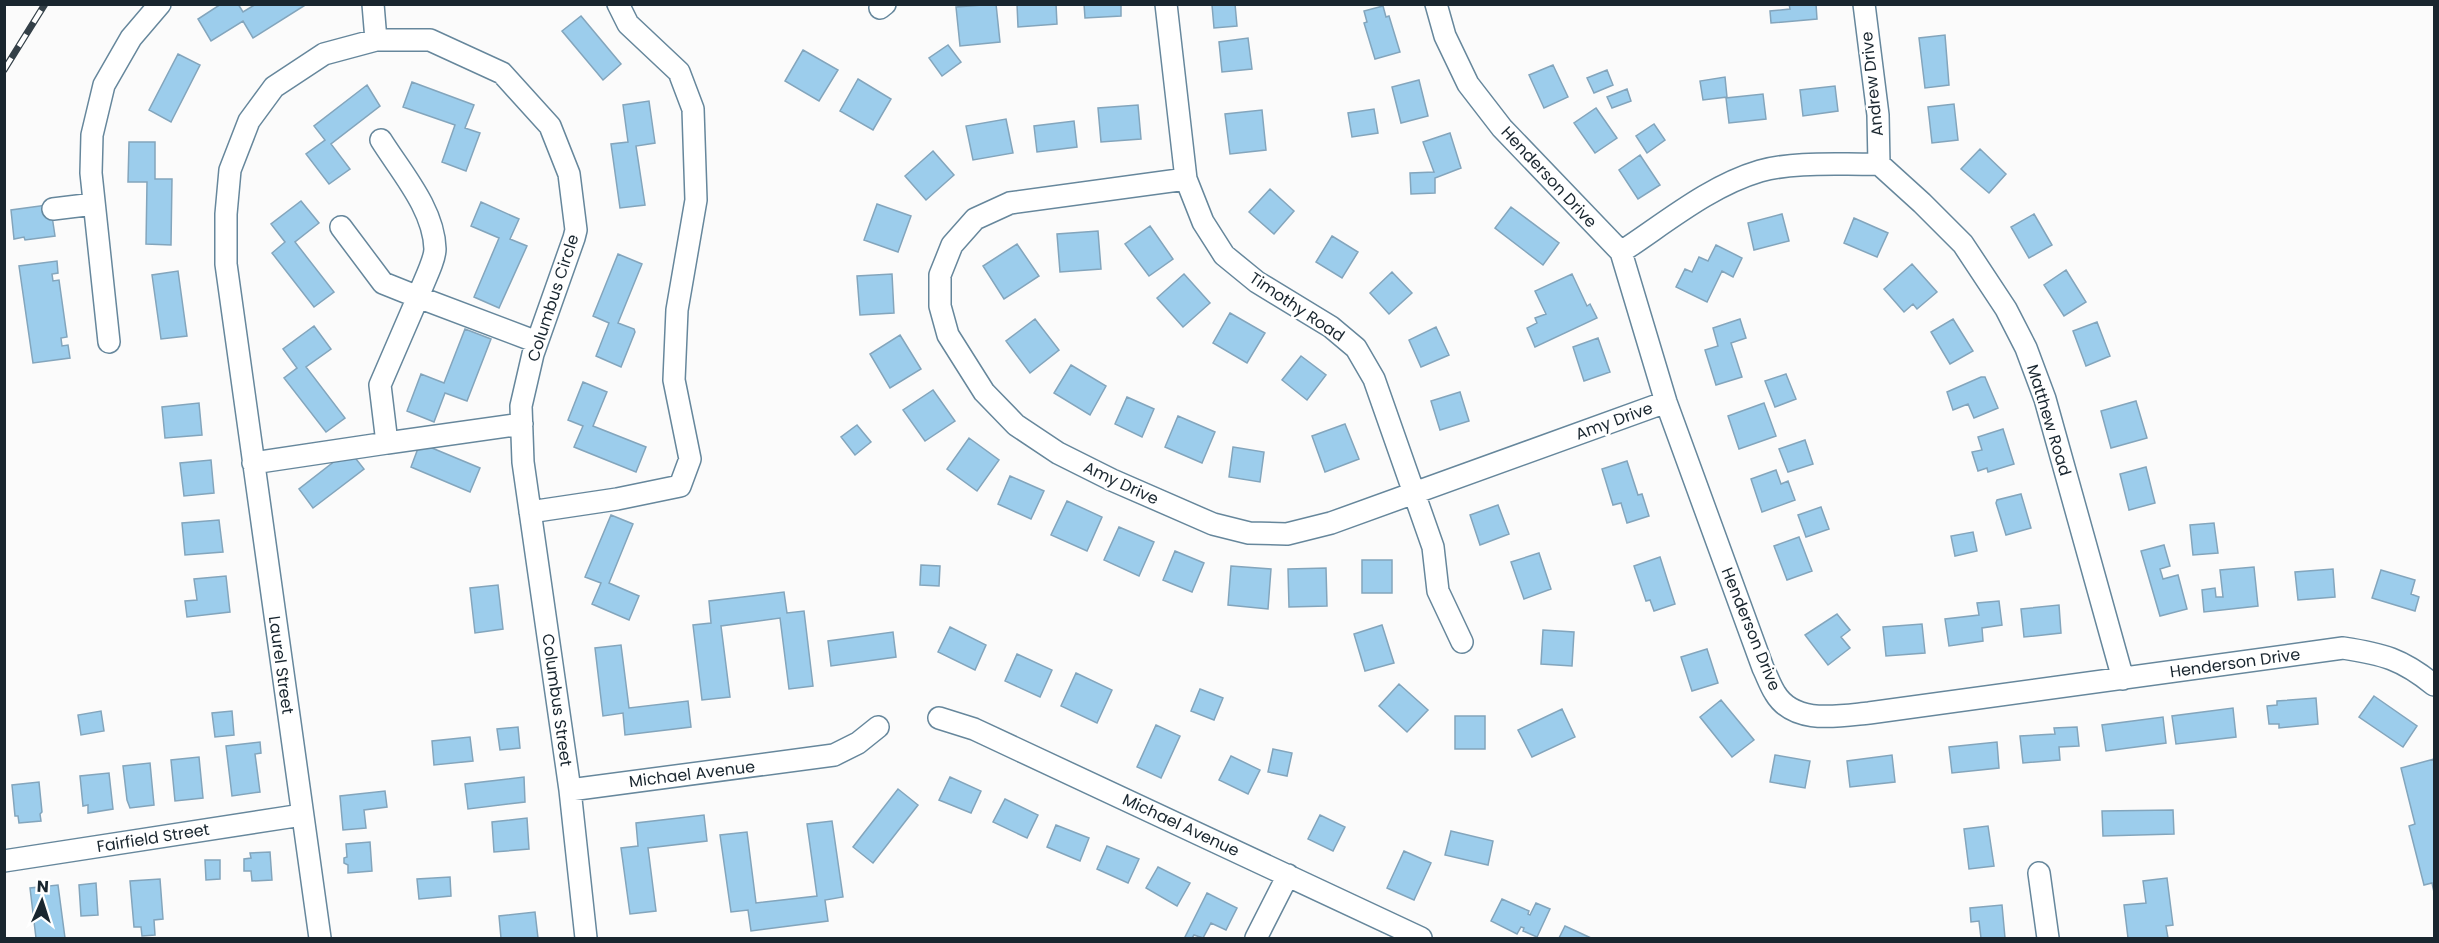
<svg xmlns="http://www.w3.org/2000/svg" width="2439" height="943" font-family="Poppins,sans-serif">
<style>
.building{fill:#9ccdec;stroke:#83a5bc;stroke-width:1.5}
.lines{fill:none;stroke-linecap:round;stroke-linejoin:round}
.minor-casing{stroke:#66879c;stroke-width:24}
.minor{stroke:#fff;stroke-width:21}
.rail-casing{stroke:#344048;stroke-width:7}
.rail{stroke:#fff;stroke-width:4.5;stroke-dasharray:14;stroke-linecap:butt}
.labels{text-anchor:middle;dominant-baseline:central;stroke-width:5;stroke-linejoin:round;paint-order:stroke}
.street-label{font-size:16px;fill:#19262f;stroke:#fff}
</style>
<rect width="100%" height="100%" fill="#fbfbfb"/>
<path class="building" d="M221 4H238L243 12 256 4H307L253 38 243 21 211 41 198 19Z
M996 4 1000 42 960 46 956 7Z
M1017 4H1056L1057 24 1018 27Z
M1084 4H1121V16L1085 18Z
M1235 4 1237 26 1214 28 1212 5Z
M1789 4H1816L1817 19 1771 23 1770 11 1790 9Z
M1383 6 1386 17 1389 16 1400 52 1375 59 1364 23 1367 22 1364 11Z
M581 16 621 64 603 80 562 31Z
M1945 35 1949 85 1925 88 1919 38Z
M1248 38 1252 69 1222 72 1219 42Z
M948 45 961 62 942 76 929 58Z
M803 50 838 70 819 101 785 81Z
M178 54 200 65 171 122 149 110Z
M1553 65 1568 97 1544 108 1529 75Z
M1607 70 1613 85 1594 93 1587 78Z
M1725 77 1727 97 1703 100 1700 81Z
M858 79 891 99 873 130 840 111Z
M1419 80 1428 116 1401 123 1392 87Z
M412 82 474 105 465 128 480 133 466 171 442 162 455 125 403 107Z
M367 85 380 106 331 144 350 169 329 184 306 154 325 140 314 126Z
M1835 86 1838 111 1803 116 1800 90Z
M1627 89 1631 101 1612 108 1607 97Z
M1763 94 1766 119 1729 123 1726 98Z
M649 101 655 143 636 146 645 205 620 208 611 144 628 142 623 105Z
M1954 104 1958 140 1932 143 1928 107Z
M1138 105 1141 139 1101 142 1098 108Z
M1596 108 1617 138 1595 153 1574 123Z
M1374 109 1378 133 1352 137 1348 113Z
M1262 110 1266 150 1230 154 1225 114Z
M1006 119 1013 153 973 160 966 126Z
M1074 121 1077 147 1037 152 1034 126Z
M1654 124 1665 140 1647 153 1636 136Z
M1450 133 1461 168 1435 178V193L1411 194 1410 173 1434 172 1423 142Z
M129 142H155V179H172L171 245 146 244 147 182H128Z
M1980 149 2006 174 1989 193 1961 169Z
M933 151 954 175 926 200 905 176Z
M1640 155 1660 185 1638 199 1619 170Z
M1270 189 1294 211 1274 234 1249 212Z
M301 201 319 223 295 242 334 292 314 307 272 253 285 242 271 224Z
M481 202 519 219 510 239 527 246 499 308 474 297 499 238 471 226Z
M877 204 911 216 898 252 864 240Z
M47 205 52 216 55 236 25 240 24 237 14 239 11 210Z
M1511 207 1559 243 1543 265 1495 228Z
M1782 214 1789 241 1754 250 1748 223Z
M2034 214 2052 245 2029 258 2011 227Z
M1854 218 1888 233 1877 257 1844 243Z
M1150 226 1173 259 1149 276 1125 244Z
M1098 231 1101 269 1060 272 1057 234Z
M1332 236 1358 252 1342 278 1316 262Z
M1017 244 1039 276 1004 299 983 266Z
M1716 245 1742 258 1733 277 1722 271 1707 302 1676 287 1685 269 1692 272 1699 257 1708 261Z
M618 254 642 264 618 323 634 329 635 332 621 367 596 356 609 323 593 316Z
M57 261 58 273 52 274 53 281 59 280 67 337 61 338 62 346 68 345 70 358 33 363 19 266Z
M1912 264 1937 292 1917 309 1913 304 1904 312 1884 289Z
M2066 270 2086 302 2064 316 2044 285Z
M178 271 187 336 161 339 152 275Z
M1392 272 1412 293 1389 314 1370 293Z
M892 274 894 313 860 315 857 276Z
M1184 274 1210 303 1183 327 1157 298Z
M1572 274 1587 306 1590 304 1597 318 1535 347 1527 328 1537 323 1535 318 1546 314 1535 291Z
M1230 313 1265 333 1247 363 1213 343Z
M1035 319 1059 350 1030 373 1006 341Z
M1740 319 1746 338 1731 343 1742 377 1716 385 1705 350 1718 346 1713 328Z
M1953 319 1973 351 1950 364 1931 332Z
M2097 322 2110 356 2086 366 2073 331Z
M314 326 331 349 306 367 345 418 326 432 284 378 297 368 283 349Z
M1436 327 1449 355 1421 367 1409 340Z
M465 329 491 339 467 401 445 393 434 422 407 411 421 374 444 383Z
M900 335 921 369 890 388 870 354Z
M1598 338 1610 372 1584 381 1573 347Z
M1301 356 1326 375 1307 400 1282 380Z
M1071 365 1106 386 1090 415 1054 393Z
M1786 374 1796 399 1775 407 1765 381Z
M1981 377H1985L1998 408 1974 418 1968 404 1953 410 1947 392Z
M583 382 607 392 593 426 646 447 636 472 574 447 583 426 568 420Z
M933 390 955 421 925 441 903 410Z
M1460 392 1469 421 1440 430 1431 401Z
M1127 397 1154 409 1142 437 1115 424Z
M2136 401 2147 438 2111 448 2101 411Z
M199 403 202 435 165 438 162 407Z
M1764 403 1776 436 1739 449 1728 416Z
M1178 416 1215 432 1202 463 1165 447Z
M1345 424 1359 459 1325 472 1312 436Z
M857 425 871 442 855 455 841 437Z
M2003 429 2014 464 1988 472 1987 468 1978 471 1972 452 1982 450 1978 437Z
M969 438 999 460 977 491 947 469Z
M1805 440 1813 464 1788 472 1779 449Z
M420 443 480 468 470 492 411 467Z
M1233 447 1264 452 1260 482 1229 477Z
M349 450 364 469 313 508 299 489Z
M211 460 214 493 184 496 180 463Z
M1627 461 1638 495 1642 494 1649 516 1627 523 1621 503 1613 505 1602 469Z
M2146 467 2155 503 2129 510 2120 474Z
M1776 470 1781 484 1788 481 1795 500 1762 512 1751 479Z
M1010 476 1044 491 1031 519 998 504Z
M2021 494 2031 528 2006 535 1996 503 1997 500Z
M1067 501 1102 517 1087 551 1051 535Z
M1498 505 1509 534 1480 545 1470 515Z
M1821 507 1829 529 1806 537 1798 515Z
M611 515 633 524 609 583 639 596 629 620 592 604 601 583 585 577Z
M219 520 223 552 185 555 182 523Z
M2214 523 2218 553 2193 555 2190 525Z
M1119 527 1154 542 1139 576 1104 560Z
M1973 532 1977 551 1955 556 1951 536Z
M1799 537 1812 571 1787 580 1774 546Z
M2164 545 2170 566 2160 569 2163 579 2178 575 2187 609 2160 616 2141 551Z
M1175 551 1204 563 1192 592 1163 580Z
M1539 553 1551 589 1524 599 1511 562Z
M1660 557 1675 604 1654 611 1650 600 1646 601 1634 566Z
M1362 560H1392V593H1362Z
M921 565 940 566 939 586 920 585Z
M1231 566 1271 569 1268 609 1228 605Z
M2254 567 2258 606 2204 612 2202 590 2215 588 2216 597H2223L2220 570Z
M1326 568 1327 606 1289 607 1288 569Z
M2333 569 2335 597 2298 600 2295 572Z
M2381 570 2415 580 2411 594 2419 597 2415 611 2372 598Z
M226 576 230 612 187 617 185 601 197 600 194 579Z
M498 585 503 629 475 633 470 588Z
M784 592 787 613 804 611 813 686 789 689 780 618 721 626 730 697 702 700 693 625 711 623 709 601Z
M1999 601 2002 625 1982 628 1983 641 1949 646 1945 619 1979 615 1977 603Z
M2059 605 2061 633 2024 637 2021 609Z
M1837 614 1850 630 1841 637 1850 648 1828 665 1805 635Z
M1922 624 1925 653 1886 656 1883 627Z
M1382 625 1394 663 1365 671 1354 634Z
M950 627 986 645 975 670 938 652Z
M1543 630 1574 632 1572 666 1541 664Z
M893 632 896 657 831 666 828 641Z
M621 645 629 708 688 701 691 727 625 735 623 713 603 716 595 648Z
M1707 649 1718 683 1692 691 1681 657Z
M1017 654 1052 670 1040 697 1005 681Z
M1076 673 1112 690 1097 723 1061 706Z
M1399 684 1428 710 1407 732 1379 706Z
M1200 689 1223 698 1214 720 1191 711Z
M2374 696 2417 726 2403 747 2359 717Z
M2316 698 2318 724 2279 728V724H2269L2267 706 2277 705V701Z
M1721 700 1754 740 1732 757 1700 717Z
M2233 708 2236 737 2176 744 2172 716Z
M1562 709 1575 737 1532 757 1518 730Z
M101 711 104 731 81 735 78 715Z
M232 711 234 735 215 737 212 713Z
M1455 716H1485V749H1455Z
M2163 717 2166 743 2106 751 2102 725Z
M1156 725 1180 736 1161 778 1137 767Z
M518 727 520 748 500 750 497 729Z
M2077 727 2079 746 2059 747 2060 760 2023 763 2020 736 2055 734 2054 728Z
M470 737 473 761 434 765 432 741Z
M260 742 261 753 255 754 260 792 232 796 226 746Z
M1997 742 1999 768 1952 773 1949 747Z
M1273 749 1292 753 1287 776 1268 772Z
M1775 755 1810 761 1805 788 1770 782Z
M1892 755 1895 782 1850 787 1847 761Z
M1231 756 1260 770 1248 794 1219 780Z
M199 757 203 798 175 801 171 760Z
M2434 759V892L2432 883 2424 885 2409 826 2415 824 2401 768Z
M150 763 154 805 130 808 127 800 123 766Z
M109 773 113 809 88 813V805L83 806 80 776Z
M524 777 525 802 468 809 465 784Z
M950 777 981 791 971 813 939 800Z
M39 782 42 812 40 814 41 821 19 823 18 816H15L12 785Z
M898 789 918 805 873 863 853 847Z
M385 791 387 807 364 810 366 828 343 830 340 796Z
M1005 799 1038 815 1027 838 993 822Z
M2173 810 2174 834 2103 836 2102 811Z
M704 815 707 841 648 848 656 911 630 914 621 848 638 846 636 823Z
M1320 815 1345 827 1333 851 1308 839Z
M527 818 529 849 494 852 492 822Z
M832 821 843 897 825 900 828 921 751 931 748 910 731 912 720 835 747 832 756 903 817 896 807 824Z
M1056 825 1089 838 1080 861 1047 847Z
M1988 826 1994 866 1969 869 1964 829Z
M1451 831 1493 841 1488 865 1445 855Z
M370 842 372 871 348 873V865L344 863V858L347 857 346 844Z
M1107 846 1139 859 1128 883 1097 869Z
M1404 851 1431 863 1414 900 1387 888Z
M270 852 272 880 252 881 251 871H244V859L251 858 250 853Z
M205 860H220V879L206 880Z
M1158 867 1190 883 1177 906 1146 888Z
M450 877 451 896 419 899 417 879Z
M2167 878 2173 925 2166 926 2168 938H2128L2124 905 2146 903 2143 881Z
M160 879 163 919 154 920 155 935 142 936 141 927H134L130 881Z
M96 883 98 915 81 916 79 885Z
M58 885 65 938H36L30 888Z
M1207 893 1237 908 1226 930 1211 923 1203 938 1194 935 1192 938H1187L1185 937Z
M1502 899 1529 911 1528 914 1530 915 1536 903 1550 909 1537 937 1523 931 1524 928 1521 927 1517 934 1491 921Z
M2002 905 2005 938H1981L1979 921 1971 922 1970 908Z
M535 912 538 938H501L499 916Z
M1565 926 1591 938H1559Z"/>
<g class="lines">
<g class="minor-casing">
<path id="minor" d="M373 4 376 40
M1166 4 1186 179 1203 222 1224 255 1257 282 1331 327 1356 348 1374 379 1433 547 1438 591 1462 642
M1436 4 1445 36 1468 84 1502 128 1621 252 1666 402 1763 668C1767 676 1770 685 1775 693 1794 725 1838 716 1869 713L2343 648C2383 654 2402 659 2434 685
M1864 4 1878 115 1879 164
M880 8 885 4
M1186 179 1010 203 975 219 952 245 940 275V306L948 335 984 392 1016 425 1058 453 1112 480 1213 524 1249 533 1287 534 1331 523 1666 402
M53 209 94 204
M341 227 383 283 418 297C422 285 435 261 435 249 434 209 401 172 381 140
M1621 252C1664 224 1709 186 1760 171 1797 161 1840 165 1879 164L1922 203 1963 244 2006 309 2026 348 2045 399 2123 679
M109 342 91 173 92 135 104 85 131 38 160 4
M387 443 522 424
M253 463 387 443 380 385 418 297 537 342
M530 512 617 499 680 486 690 459 674 380 677 310 696 200 693 109 679 72 628 24 618 4
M939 718 974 729 1421 938
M570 790 834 755 858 743 878 727
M4 861 302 815
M2039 873 2048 938
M320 938 226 264V214L230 170 249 121 274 87 324 54 376 40H430L502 73 550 126 569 174 576 230 574 238 533 354 521 406 523 462 570 790 586 938
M1256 938 1288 875"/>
</g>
<use href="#minor" class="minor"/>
<g class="rail-casing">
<path id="rail" d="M4 70 45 4"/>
</g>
<use href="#rail" class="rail"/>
</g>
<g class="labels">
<g class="street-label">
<text transform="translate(1872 84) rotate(-96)">Andrew Drive</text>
<text transform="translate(1549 177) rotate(47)">Henderson Drive</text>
<text transform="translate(553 298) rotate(-72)">Columbus Circle</text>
<text transform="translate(1297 307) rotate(34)">Timothy Road</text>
<text transform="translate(2049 420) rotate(73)">Matthew Road</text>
<text transform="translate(1614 421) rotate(-20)">Amy Drive</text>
<text transform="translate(1121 483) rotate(25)">Amy Drive</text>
<text transform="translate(1751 629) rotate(68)">Henderson Drive</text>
<text transform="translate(2235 663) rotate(-8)">Henderson Drive</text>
<text transform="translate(281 665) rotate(82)">Laurel Street</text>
<text transform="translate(557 700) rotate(82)">Columbus Street</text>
<text transform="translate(692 774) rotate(-7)">Michael Avenue</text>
<text transform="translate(1181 825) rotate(25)">Michael Avenue</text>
<text transform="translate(153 838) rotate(-9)">Fairfield Street</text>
</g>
</g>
<rect width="2439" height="943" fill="none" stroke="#19262f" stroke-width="12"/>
<g transform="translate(42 901) rotate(3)" stroke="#ffffff" stroke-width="4.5" paint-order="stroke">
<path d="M0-4.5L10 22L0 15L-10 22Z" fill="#19262f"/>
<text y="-9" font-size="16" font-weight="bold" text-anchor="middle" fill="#19262f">N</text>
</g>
</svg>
